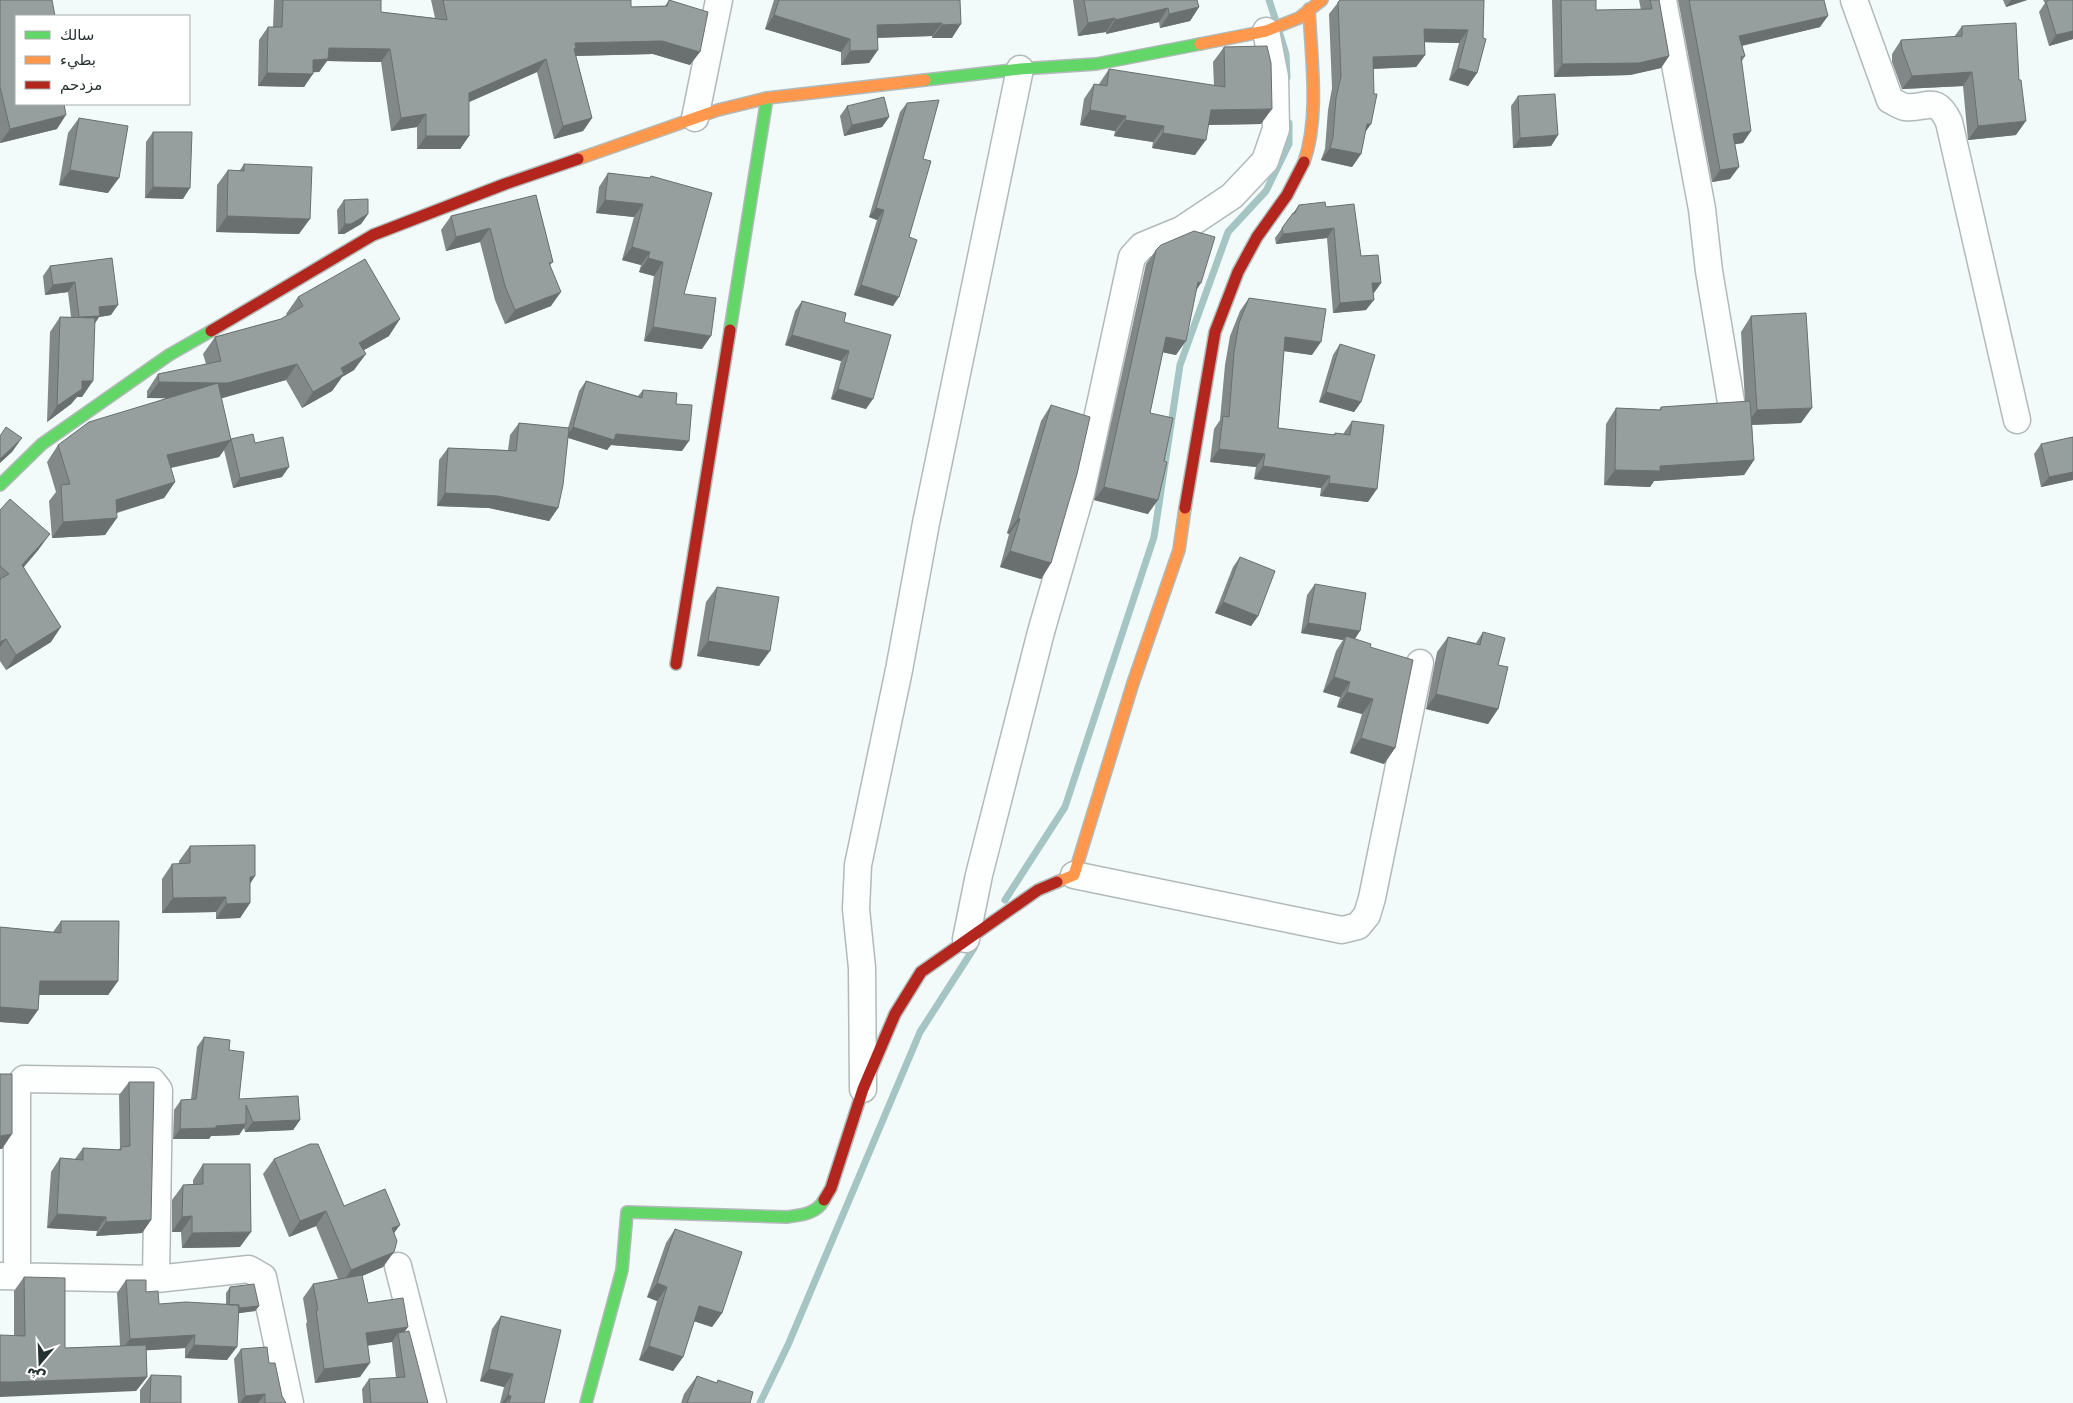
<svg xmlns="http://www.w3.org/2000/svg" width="2073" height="1403" font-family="'DejaVu Sans',Vazirmatn,sans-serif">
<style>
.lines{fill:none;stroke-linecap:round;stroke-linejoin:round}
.stream{stroke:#a4c5c4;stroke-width:7}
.street-casing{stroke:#b1bab9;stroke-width:29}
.fast-casing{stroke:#b1bab9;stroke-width:14}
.slow-casing{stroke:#b1bab9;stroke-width:14}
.jam-casing{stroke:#b1bab9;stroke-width:14}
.street{stroke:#fdfefe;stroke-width:26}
.fast{stroke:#63d668;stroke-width:11}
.slow{stroke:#ff974d;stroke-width:11}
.jam{stroke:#b3261e;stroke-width:11}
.wall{fill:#828888}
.shaded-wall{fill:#6a6f6f}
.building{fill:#979e9e;stroke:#6a6f6f}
</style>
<rect width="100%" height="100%" fill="#f2fafa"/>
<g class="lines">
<path class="stream" d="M1269 0 1276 21
M1279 31 1286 54 1287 77
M1005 900 1065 807 1154 537 1180 365 1228 232 1266 191 1289 144V123
M760 1403 788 1345 920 1032 974 948"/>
<g class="street-casing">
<path id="street" d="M1663 0 1702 209 1709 271 1731 402
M1854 0 1890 100C1895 102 1900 106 1905 107 1928 109 1936 94 1949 122L2017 420
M695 118 719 0
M1074 875 1342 930 1358 926 1367 915 1372 898 1420 663
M966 939 979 875 1041 632 1081 493 1132 257 1142 246 1181 230 1232 196 1265 161 1276 129 1275 77 1266 31
M863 1089 862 968 856 909 858 865 899 670 926 523 1020 69
M398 1266 433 1403
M0 1276 156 1279 249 1269 263 1277 290 1403
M17 1277V1088L24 1079 152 1081 159 1090 156 1279"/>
</g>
<g class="fast-casing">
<path id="fast" d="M925 80 1020 69 1096 64 1200 44
M730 330 767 98
M0 485 42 444 169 355 211 331
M586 1403 622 1270 627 1212 787 1217C802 1215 816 1214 824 1200"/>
</g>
<g class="slow-casing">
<path id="slow" d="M1200 44 1266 31 1299 18 1322 0
M578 159 718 110 767 98 925 80
M1304 162C1320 117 1311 57 1309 9
M1057 882 1074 875 1133 683 1179 550 1185 508"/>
</g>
<g class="jam-casing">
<path id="jam" d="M211 331 373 235 505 184 578 159
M1185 508 1215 332 1238 272 1257 237 1287 195 1304 162
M676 664 730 330
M824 1200 831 1188 863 1089 895 1014 921 972 1038 890 1057 882"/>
</g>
<use href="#street" class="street"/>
<use href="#fast" class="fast"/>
<use href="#slow" class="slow"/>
<use href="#jam" class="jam"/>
</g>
<path class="wall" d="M0 0 16 16 57 129 0 143Z
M274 0H381V12L435 18 431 0H631V7L665 6 669 0 690 65 653 54 576 56 592 118 583 131 554 139 537 72 469 102V136L460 149H417V127L391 131 381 62 327 61 319 72H313L304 87 258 86 259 40 268 27H273Z
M774 0H960L952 38H932V36L878 38 869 63 841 65V52L765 29Z
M1073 0H1197L1199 7 1190 21 1160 28 1159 22 1106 34V32L1078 36Z
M1340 0H1484L1477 73 1468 86 1449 80 1459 43 1425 42V55L1416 67 1373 69 1365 133 1361 154 1352 167 1321 160 1325 149 1328 110 1332 88 1329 14Z
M1552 0H1596V10H1641L1639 0H1659L1669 56 1661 68 1630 75 1554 77Z
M1678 0H1824L1820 27 1742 46 1745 56 1742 61 1743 143 1734 144 1730 179 1712 182Z
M2003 0H2027L2006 7Z
M2043 0H2073V39L2049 46 2039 12 2045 3Z
M1962 26 2016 135 1968 140 1963 86 1902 89 1892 62V54L1901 40 1954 37Z
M1224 47 1261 124 1208 125 1195 155 1152 148 1153 142 1114 136 1115 131 1080 125 1084 99 1094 84H1099L1109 69 1214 86 1213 62Z
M1518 96 1558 135 1551 146 1513 148 1511 106Z
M907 103 923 159 909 237 893 306 854 295 877 220 869 217 900 112Z
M847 106 889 117 882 127 844 136 840 116Z
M79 118 108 193 59 185 68 133Z
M153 132 183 199 145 198 146 142Z
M244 164 299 234 216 232 217 185 228 170H240Z
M608 173 650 178 651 176 684 294 702 349 644 341 654 276 639 272 641 265 622 260 634 217 596 213 599 187Z
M536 195 553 262 550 265 551 306 505 324 495 300 480 242 446 251 441 230 451 216Z
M344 200 368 214 361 224 344 234H338L337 210Z
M1299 205 1326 207 1381 283 1373 293 1366 310 1333 313 1327 238 1276 244 1275 238Z
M1156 250 1196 291 1176 355 1163 352 1150 413 1148 514 1094 500 1146 264Z
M112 258 111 315 99 317 95 323 82 397H77L71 404 47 422 50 332 60 317H71L68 292 45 295 43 276 50 266Z
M298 297 389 336 364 350 354 370 342 377 332 391 302 408 286 380 221 398 231 440 255 443 282 477 233 488 224 450 219 457 171 468 175 482 164 498 117 513 105 535 52 538 49 501 56 492 47 462 58 445 166 398H147V391L158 374 206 364 203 354 215 337 281 319 287 315 286 314Z
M1249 298 1312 355 1284 351 1278 428 1333 435 1335 433 1343 434 1352 421 1368 502 1320 496 1321 488 1254 479 1256 467 1210 462 1214 429 1220 420 1225 365 1230 336 1240 311Z
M802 301 844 322 866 409 831 399 841 361 785 345 795 311Z
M1751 316 1801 423 1752 425 1754 460 1744 475 1654 481 1650 487 1604 485 1606 424 1616 408 1659 410 1661 407 1745 402 1741 332Z
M1340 344 1361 402 1354 412 1319 402 1333 355Z
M586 381 638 396 643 390 676 404 682 451 611 445 607 450 568 438 558 508 549 521 489 508 437 506 439 460 448 448 508 450 510 435 519 423 568 428 579 391Z
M1051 405V563L1041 579 1000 567 1009 534 1007 533 1041 421Z
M2073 437V480L2041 487 2034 454 2041 444Z
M0 510 39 549 24 567 51 642 6 670 0 661Z
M1240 557 1258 616 1251 626 1215 613 1233 567Z
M1315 584 1355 639 1370 647 1395 748 1384 764 1350 753 1362 714 1337 707 1340 697 1323 692 1336 651 1343 640 1301 633 1307 595Z
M717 587 759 666 697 656 706 602Z
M1483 632 1498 665V709L1488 724 1426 709 1437 652 1448 637 1476 643Z
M190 846 250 884V903L240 918 216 919V912L162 913V879L172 864H179V861Z
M61 921 118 981 108 995H39L38 1010 28 1024 0 1022V927L53 932Z
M204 1037 229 1050 239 1099 300 1120 293 1130 245 1132 244 1128 239 1135 211 1136 209 1139H173L174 1110 181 1100 191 1099 197 1047Z
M129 1082 151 1220 142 1233 96 1236 97 1231 47 1228 51 1172 60 1158 75 1159 83 1148 118 1150 120 1148 119 1095Z
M274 1159 344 1206 394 1234 383 1267 362 1276 368 1303 408 1327 404 1332 428 1403H363L362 1389 369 1379 396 1378 392 1342 367 1346 360 1377 315 1383 306 1324 307 1322 303 1298 313 1284 338 1279 316 1226 289 1237 263 1174Z
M203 1164 240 1247 182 1248 181 1232H172V1200L183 1185 193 1184V1180Z
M675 1229 722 1313 712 1327 694 1321 683 1357 673 1371 639 1360 657 1301 647 1297 666 1243Z
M24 1277 65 1348 120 1346 117 1293 126 1280 146 1292 159 1304H226V1293L230 1287 259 1306 255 1311 238 1313 227 1360 185 1358V1348L146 1350 147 1377 136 1391 14 1335V1291Z
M501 1316 544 1403H500L504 1387 480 1381 492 1329Z
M241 1349 269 1363 282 1396 286 1403H238L234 1359Z
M151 1375 181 1403H140V1390Z
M697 1376 716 1383 718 1380 750 1403H681L684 1394Z"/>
<path class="shaded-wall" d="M2011 0H2027L2006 7Z
M1199 7 1190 21 1160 28 1169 14Z
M1168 8 1159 22 1106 34 1115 20Z
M774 15 850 39 841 52 765 29Z
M1828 16 1820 27 1731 48 1739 36Z
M1115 18 1106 32 1078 36 1088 23Z
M942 23 932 36 868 38 877 25Z
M961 24 952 38H932L942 25Z
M1424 29 1468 30 1459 43 1415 42Z
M2073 31V39L2049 46 2056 35Z
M662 41 700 52 690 65 653 54 571 56 575 43Z
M329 48 390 49 381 62 327 61 319 72 304 73 313 60Z
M878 50 869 63 841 65 850 51Z
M1425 55 1416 67 1364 69 1373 57Z
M1669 56 1661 68 1630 75 1554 77 1562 64Z
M546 59 537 72 460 106 469 93Z
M1458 68 1477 73 1468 86 1449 80Z
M1972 72 1963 86 1902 89 1912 76Z
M267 73 313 74 304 87 258 86Z
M1272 109 1261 124 1200 125 1211 110Z
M1090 110 1126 116 1115 131 1080 125Z
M426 114 417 127 391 131 401 118Z
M66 115 57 129 0 143 10 129Z
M889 117 882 127 844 136 852 125Z
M592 118 583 131 554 139 563 126Z
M1125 120 1164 126 1153 142 1114 136Z
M2026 121 2016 135 1968 140 1978 126Z
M1367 124H1371L1362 137Z
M1751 131 1743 143 1724 146 1733 134Z
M1163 133 1206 140 1195 155 1152 148Z
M1558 135 1551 146 1513 148 1520 138Z
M426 136H469L460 149H417Z
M1330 148 1361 154 1352 167 1321 160Z
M1739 167 1730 179 1712 182 1720 170Z
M70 170 119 178 108 193 59 185Z
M153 187 190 188 183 199 145 198Z
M605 200 643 204 634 217 596 213Z
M876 208 884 210 877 220 869 217Z
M368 214 361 224 344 234H338L345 224Z
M227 216 310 219 299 234 216 232Z
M490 228 480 242 446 251 456 237Z
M1334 228 1327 238 1276 244 1283 234Z
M632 247 650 252 641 265 622 260Z
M648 258 663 262 654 276 639 272Z
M75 282 68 292 45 295 53 285Z
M1198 282 1201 283 1192 297Z
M1372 283H1381L1374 293H1365Z
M861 285 899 297 893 306 854 295Z
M561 292 551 306 505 324 515 310Z
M1374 300 1366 310 1333 313 1340 303Z
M118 305 111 315 99 317 93 326 72 328 99 307Z
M400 319 389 336 348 359 359 343Z
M653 327 711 336 702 349 644 341Z
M792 335 849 351 841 361 785 345Z
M1166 337 1186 341 1176 355 1156 351Z
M1285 337 1321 342 1312 355 1276 350Z
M366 354 354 370 342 377 332 391 302 408 313 392 341 368Z
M297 364 286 380 216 400 218 383Z
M82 381H93L82 397H77L71 404 47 422 57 406Z
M159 382 218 383 206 399 147 398Z
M838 389 873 399 866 409 831 399Z
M1326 392 1361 402 1354 412 1319 402Z
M1812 408 1801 423 1746 425 1757 410Z
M573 427 616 434 689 441 682 451 611 445 607 450 566 437Z
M22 438 12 452 0 463V459Z
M231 440 219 457 155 471 167 455Z
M1219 449 1265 454 1256 467 1210 462Z
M1754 460 1744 475 1654 481 1650 487 1604 485 1615 470 1660 466Z
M1263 466 1330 476 1321 488 1254 479Z
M289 467 282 477 233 488 240 478Z
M2073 472V480L2041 487 2049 477Z
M175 482 164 498 104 516 116 500Z
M1329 483 1377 489 1368 502 1320 496Z
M1104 487 1158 500 1148 514 1094 500Z
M445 493 498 496 558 508 549 521 489 508 437 506Z
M117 518 105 535 52 538 63 522Z
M1018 518 1020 519 1009 534 1007 533Z
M50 534 39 549 12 580 22 565Z
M1010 551 1051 563 1041 579 1000 567Z
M1223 602 1258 616 1251 626 1215 613Z
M1308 623 1360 631 1353 642 1346 636 1343 640 1301 633Z
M61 627 51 642 6 670 16 655Z
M6 639 0 647V642Z
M708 641 770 651 759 666 697 656Z
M1334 677 1350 682 1340 697 1323 692Z
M1347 692 1373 699 1362 714 1337 707Z
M1436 694 1498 709 1488 724 1426 709Z
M1361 738 1395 748 1384 764 1350 753Z
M255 876 245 892 250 877Z
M226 897 216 912 162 913 173 898Z
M250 903 240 918 216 919 226 904Z
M40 981H118L108 995H30Z
M0 1007 38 1010 28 1024 0 1022Z
M300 1120 293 1130 245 1132 253 1122Z
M246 1124 239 1135 211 1136 209 1139H173L180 1129 216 1126Z
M12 1134 2 1149H0V1136Z
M326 1211 316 1226 289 1237 300 1221Z
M57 1214 106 1217 97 1231 47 1228Z
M192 1216 181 1232H172L182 1217Z
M151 1220 142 1233 96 1236 106 1222Z
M400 1225 389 1240 392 1228Z
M251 1232 240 1247 182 1248 192 1233Z
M394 1252 383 1267 341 1285 351 1270Z
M657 1283 667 1287 657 1301 647 1297Z
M259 1306 255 1311 226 1315 229 1310Z
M699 1306 722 1313 712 1327 690 1320Z
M408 1327 399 1339 398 1333 392 1342 356 1347 366 1333Z
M195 1335 185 1348 120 1352 130 1339Z
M194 1345 237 1347 227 1360 185 1358Z
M649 1346 683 1357 673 1371 639 1360Z
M370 1363 360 1377 315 1383 324 1369Z
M489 1369 513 1374 504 1387 480 1381Z
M147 1377 136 1391 0 1397V1382Z
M265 1394 258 1403H240L245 1396Z
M508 1395 511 1396 506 1403H502Z"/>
<path class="building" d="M0 0H52L55 16H16V104H64L66 115 10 129 0 87Z
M283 0H381V12L447 20 443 0H631V7L667 6 669 0 708 12 700 52 662 41 575 43 576 48 574 49 592 118 563 126 546 59 469 93V136H426V114L401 118 390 49 329 48 328 59 313 60V74L267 73 268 27H282Z
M779 0H960L961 24 942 25V23L877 25 878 50 850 51V39L774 15Z
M1084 0H1197L1199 7 1169 14 1168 8 1115 20V18L1088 23Z
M1340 0H1484L1483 38 1486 39 1477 73 1458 68 1468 30 1424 29 1425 55 1373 57 1374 94H1377L1371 124H1367L1361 154 1330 148 1333 137 1336 98 1341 76 1338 2Z
M1561 0H1596V10L1652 9 1650 0H1659L1669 56 1639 63 1562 64Z
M1689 0H1824L1828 16 1739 36 1745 56 1741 57 1751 131 1733 134 1739 167 1720 170Z
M2049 0H2073V31L2056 35 2046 2Z
M2016 23 2019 80H2021L2026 121 1978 126 1972 72 1912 76 1902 49 1901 40 1962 36V26Z
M1267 46 1271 63 1272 109 1211 110 1206 140 1163 133 1164 126 1125 120 1126 116 1090 110 1094 84 1107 86 1109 69 1225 87 1224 47Z
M1555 94 1558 135 1520 138 1518 96Z
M884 97 889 117 852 125 847 106Z
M939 100 923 159 931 161 909 237 917 240 899 297 861 285 884 210 876 208 907 103Z
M79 118 128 126 119 178 70 170Z
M153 132H192L190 188 153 187Z
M244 164 312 167 310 219 227 216 228 170 244 171Z
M608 173 650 178 651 176 712 193 684 294 716 298 711 336 653 327 663 262 648 258 650 252 632 247 643 204 605 200Z
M536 195 553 262 549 263 561 292 515 310 505 286 490 228 456 237 451 216Z
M368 199V214L351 224H345L344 200Z
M1325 202 1326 207 1354 204 1361 256 1378 255 1381 283H1372L1374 300 1340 303 1334 228 1283 234 1282 228 1293 213H1295L1299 205Z
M1194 231 1215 237 1201 283 1198 282 1186 341 1166 337 1150 413 1173 418 1164 461 1167 462 1158 500 1104 487 1156 250 1161 245Z
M112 258 118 305 99 307 100 316 79 317 75 282 53 285 50 266Z
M365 259 400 319 359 343 366 354 341 368 344 374 313 392 297 364 228 383H218L231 440 167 455 175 482 116 500 117 518 63 522 61 485 70 484 58 445 89 422 218 383 159 382 158 374 221 361 215 337 281 319 303 306 298 297Z
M1249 298 1326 309 1321 342 1285 337 1278 428 1335 435V433L1350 435 1352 421 1384 425 1377 489 1329 483 1330 476 1263 466 1265 454 1219 449 1223 416 1229 417 1234 352 1239 323Z
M802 301 846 313 844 322 891 335 873 399 838 389 849 351 792 335Z
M1806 313 1812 408 1757 410 1751 316Z
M60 317 95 318 93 381H82V389L57 406Z
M1340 344 1375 355 1361 402 1326 392Z
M586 381 642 398 643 390 677 393 676 404 692 405 689 441 616 434 614 440 573 427Z
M1750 401 1754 460 1660 466V471L1615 470 1616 408 1661 410V407Z
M1051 405 1090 417 1077 474 1051 563 1010 551 1020 519 1018 518Z
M519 423 569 428 563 485 558 508 498 496 445 493 448 448 516 451Z
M6 427 22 438 0 459V436Z
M253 434 255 443 283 437 289 467 240 478 231 439Z
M2073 437V472L2049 477 2041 444Z
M10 499 50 534 22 565 61 627 16 655 6 639 0 642V579L9 574 0 566V510Z
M1240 557 1275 571 1258 616 1223 602Z
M1315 584 1366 593 1360 631 1308 623Z
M717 587 779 597 770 651 708 641Z
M1483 632 1505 638 1498 665 1508 667 1498 709 1436 694 1448 637 1480 645Z
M1346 636 1371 644 1370 647 1413 660 1395 748 1361 738 1373 699 1347 692 1350 682 1334 677Z
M255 845V876L250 877V903L226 904V897L173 898 172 864 190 863V846Z
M61 921H119L118 981H40L38 1010 0 1007V927L61 933Z
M204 1037 230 1040 229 1050 244 1052 239 1099 298 1096 300 1120 253 1122 246 1105V1124L216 1126V1128L180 1129 181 1100 196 1099Z
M0 1074H12V1134L0 1136Z
M129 1082H154L151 1220 106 1222V1217L57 1214 60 1158 83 1160V1148L121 1150V1147L130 1146Z
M310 1144H318L344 1206 385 1189 400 1225 392 1228 397 1241 394 1252 351 1270 326 1211 300 1221 274 1159Z
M203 1164H250L251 1232 192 1233V1216L182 1217 183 1185 203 1184Z
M675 1229 742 1252 722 1313 699 1306 683 1357 649 1346 667 1287 657 1283Z
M362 1275 368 1303 403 1298 408 1327 366 1333 370 1363 324 1369 316 1310H318L313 1284Z
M24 1277 65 1278V1348L146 1345 147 1377 10 1382H0V1335L25 1336Z
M126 1280H146V1292L158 1291 159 1304 186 1302 239 1305 237 1347 194 1345 195 1335 130 1339Z
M254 1284 259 1306 238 1308 239 1305H229L230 1287Z
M501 1316 561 1330 544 1403H509L511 1396 508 1395 513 1374 489 1369Z
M409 1331 428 1403H371L369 1379 405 1377 398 1333Z
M267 1347 269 1363H275L282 1396 286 1403H265V1394L245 1396 241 1349Z
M151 1375 181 1376V1403H150Z
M697 1376 717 1383 718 1380 753 1392 750 1403H687Z"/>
<rect x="15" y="15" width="175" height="90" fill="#ffffff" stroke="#a8acac"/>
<rect x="25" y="31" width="25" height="8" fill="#63d668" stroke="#a8acac"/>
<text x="60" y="40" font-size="15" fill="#263030">سالك</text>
<rect x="25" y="56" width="25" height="8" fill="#ff974d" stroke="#a8acac"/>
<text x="60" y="65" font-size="15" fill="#263030">بطيء</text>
<rect x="25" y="81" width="25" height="8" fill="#b3261e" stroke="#a8acac"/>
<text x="60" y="90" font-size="15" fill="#263030">مزدحم</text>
<g transform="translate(40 1363) rotate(199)" stroke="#ffffff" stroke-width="4" paint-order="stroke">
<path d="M0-4L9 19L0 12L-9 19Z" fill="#263030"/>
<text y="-8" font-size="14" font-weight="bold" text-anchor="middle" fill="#263030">ش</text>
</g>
</svg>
